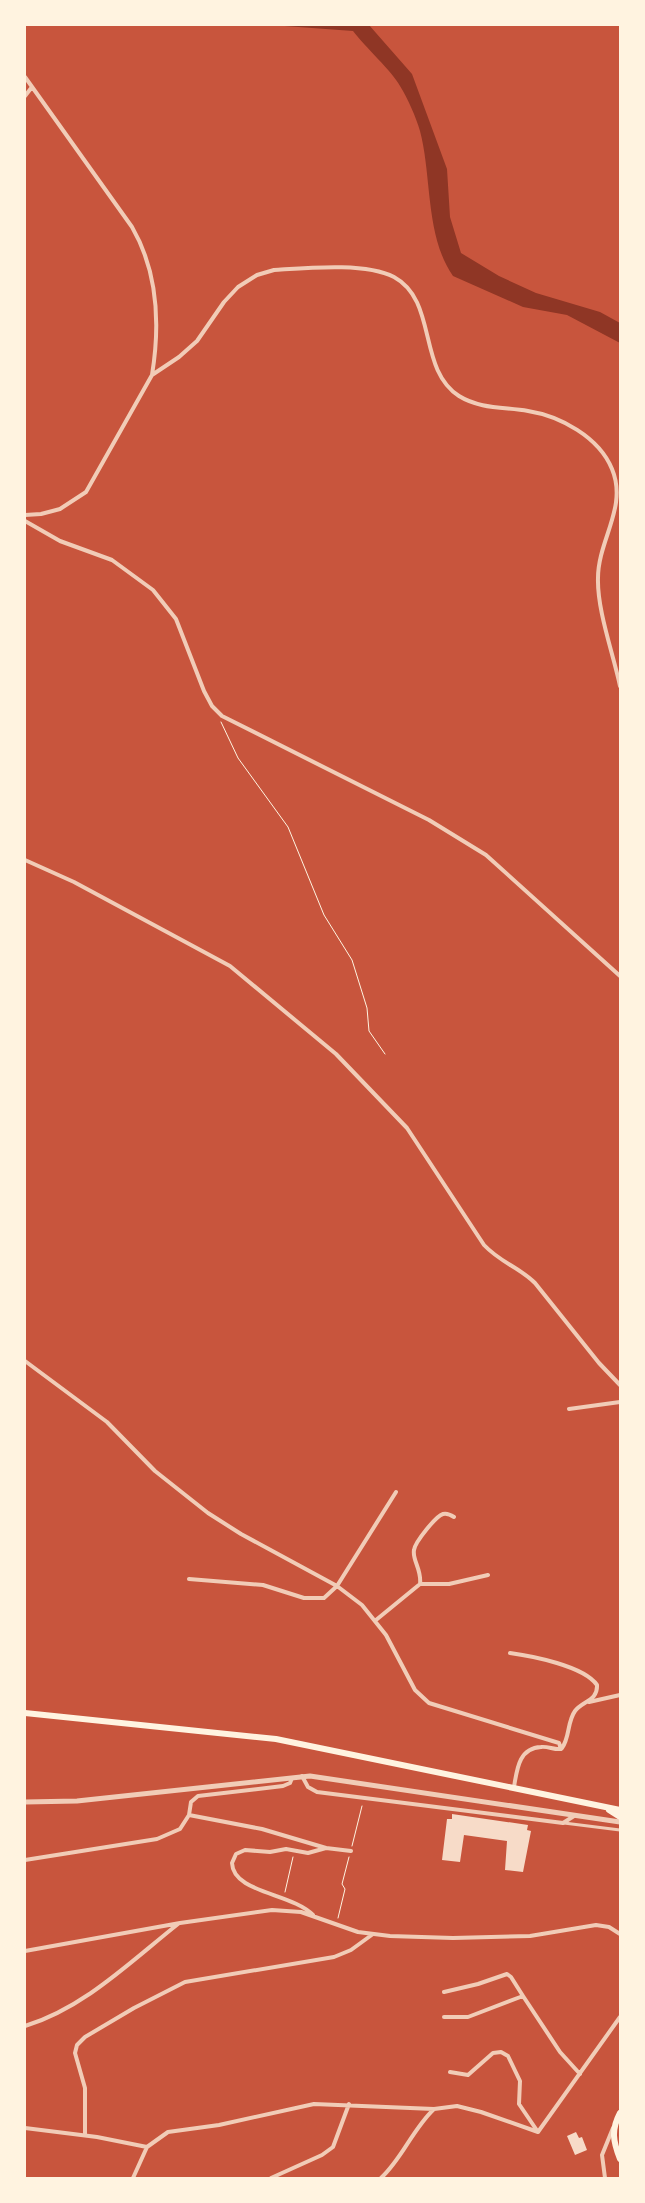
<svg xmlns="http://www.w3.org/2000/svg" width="645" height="2203" font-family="'Golos Text',sans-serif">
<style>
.water{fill:#8f3625}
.building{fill:#f7dbc8}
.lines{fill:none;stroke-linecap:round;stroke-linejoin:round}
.path{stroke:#fff3e0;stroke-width:1}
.pedestrian{stroke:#f1ccb7;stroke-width:3}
.minor{stroke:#f1ccb7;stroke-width:4}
.tertiary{stroke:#f1ccb7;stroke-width:5}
.primary{stroke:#fff3e0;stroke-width:6}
</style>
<rect width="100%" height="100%" fill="#c8553d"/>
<path class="water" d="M271 25H369L412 74 447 169 450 217 461 253 499 276 536 293 600 312 620 323V343L567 315 523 307 453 276C425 236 432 176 420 131 416 117 408 99 400 86 392 71 365 47 353 31Z"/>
<path class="building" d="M452 1814 528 1825 527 1830 531 1831 523 1872 505 1870 507 1841 464 1835 460 1862 442 1860 447 1819H452Z
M576 2132 579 2138 582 2137 587 2150 575 2155 567 2136Z"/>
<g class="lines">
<path class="path" d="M221 722 238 758 288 827 324 915 352 960 367 1008 369 1031 385 1054
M352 1846 362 1806
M285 1892 293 1857
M338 1918 345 1889 342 1884 349 1857"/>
<path class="pedestrian" d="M564 1823 620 1830"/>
<path class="minor" d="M25 77 132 227C158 272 160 326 152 375
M25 96 32 87
M25 515 41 514 60 509 86 492 152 375 179 357 197 341 224 302 238 287 257 275 274 270C306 268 365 262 394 277 438 301 417 369 459 396 480 409 504 407 528 411 560 416 599 437 612 469 628 507 598 540 598 578 597 610 613 653 620 686
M25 521 60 541 112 560 153 590 176 619 204 691 212 706 222 716 429 820 486 855 620 976
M25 860 74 882 230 966 336 1054 407 1128 484 1245C501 1263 519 1267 535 1283L599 1363 620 1385
M25 1361 107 1422 155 1471 208 1513 241 1534 337 1586 362 1605 386 1635 415 1690 429 1703 559 1743 561 1749C554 1750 548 1746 541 1747 519 1748 517 1769 514 1787
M569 1409 620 1402
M189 1579 263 1585 304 1598H324L337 1586 396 1492
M420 1584C422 1570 412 1560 414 1550 415 1542 436 1516 443 1514 447 1513 451 1515 454 1517
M420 1584H449L488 1575
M376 1620 420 1584
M510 1653C532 1656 584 1666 597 1685 598 1701 582 1701 575 1711 567 1722 570 1737 562 1748
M589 1702 620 1695
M302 1776 308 1787 317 1792 563 1823 574 1816
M292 1778 290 1783 283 1786 198 1796 191 1802 189 1815 262 1829 326 1848 308 1853 286 1849 270 1852 245 1850 236 1854 232 1863C233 1893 292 1893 313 1915
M326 1848 351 1851
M25 1860 157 1839 180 1829 189 1815
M25 1951 180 1923 272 1910 301 1912 358 1932 390 1936 453 1938 530 1936 596 1925 609 1927 620 1934
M444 1992 478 1984 507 1974 511 1977 523 1996
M444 2017H468L523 1996 560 2052 580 2074
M25 2026C84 2008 130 1962 178 1924
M450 2072 468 2075 493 2053 501 2052 508 2056 520 2081 519 2104 538 2132
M25 2128 97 2137 147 2147
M538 2132 620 2017
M85 2135V2088L75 2053 77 2045 85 2037 134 2008 185 1982 334 1957 351 1950 373 1934
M133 2178 147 2147 168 2132 219 2125 314 2104 434 2109 457 2106 481 2112 538 2132
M271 2178 322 2155 333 2147 349 2104
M381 2178C402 2159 412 2130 434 2109
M605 2178 602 2155 613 2128"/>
<path class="tertiary" d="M25 1802 77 1801 310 1776 620 1822"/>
<path class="primary" d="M25 1713 276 1739 620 1810
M609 1810 620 1817
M620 2113C611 2130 613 2141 620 2159"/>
</g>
<rect width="645" height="2203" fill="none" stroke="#fff3e0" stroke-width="52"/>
</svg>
